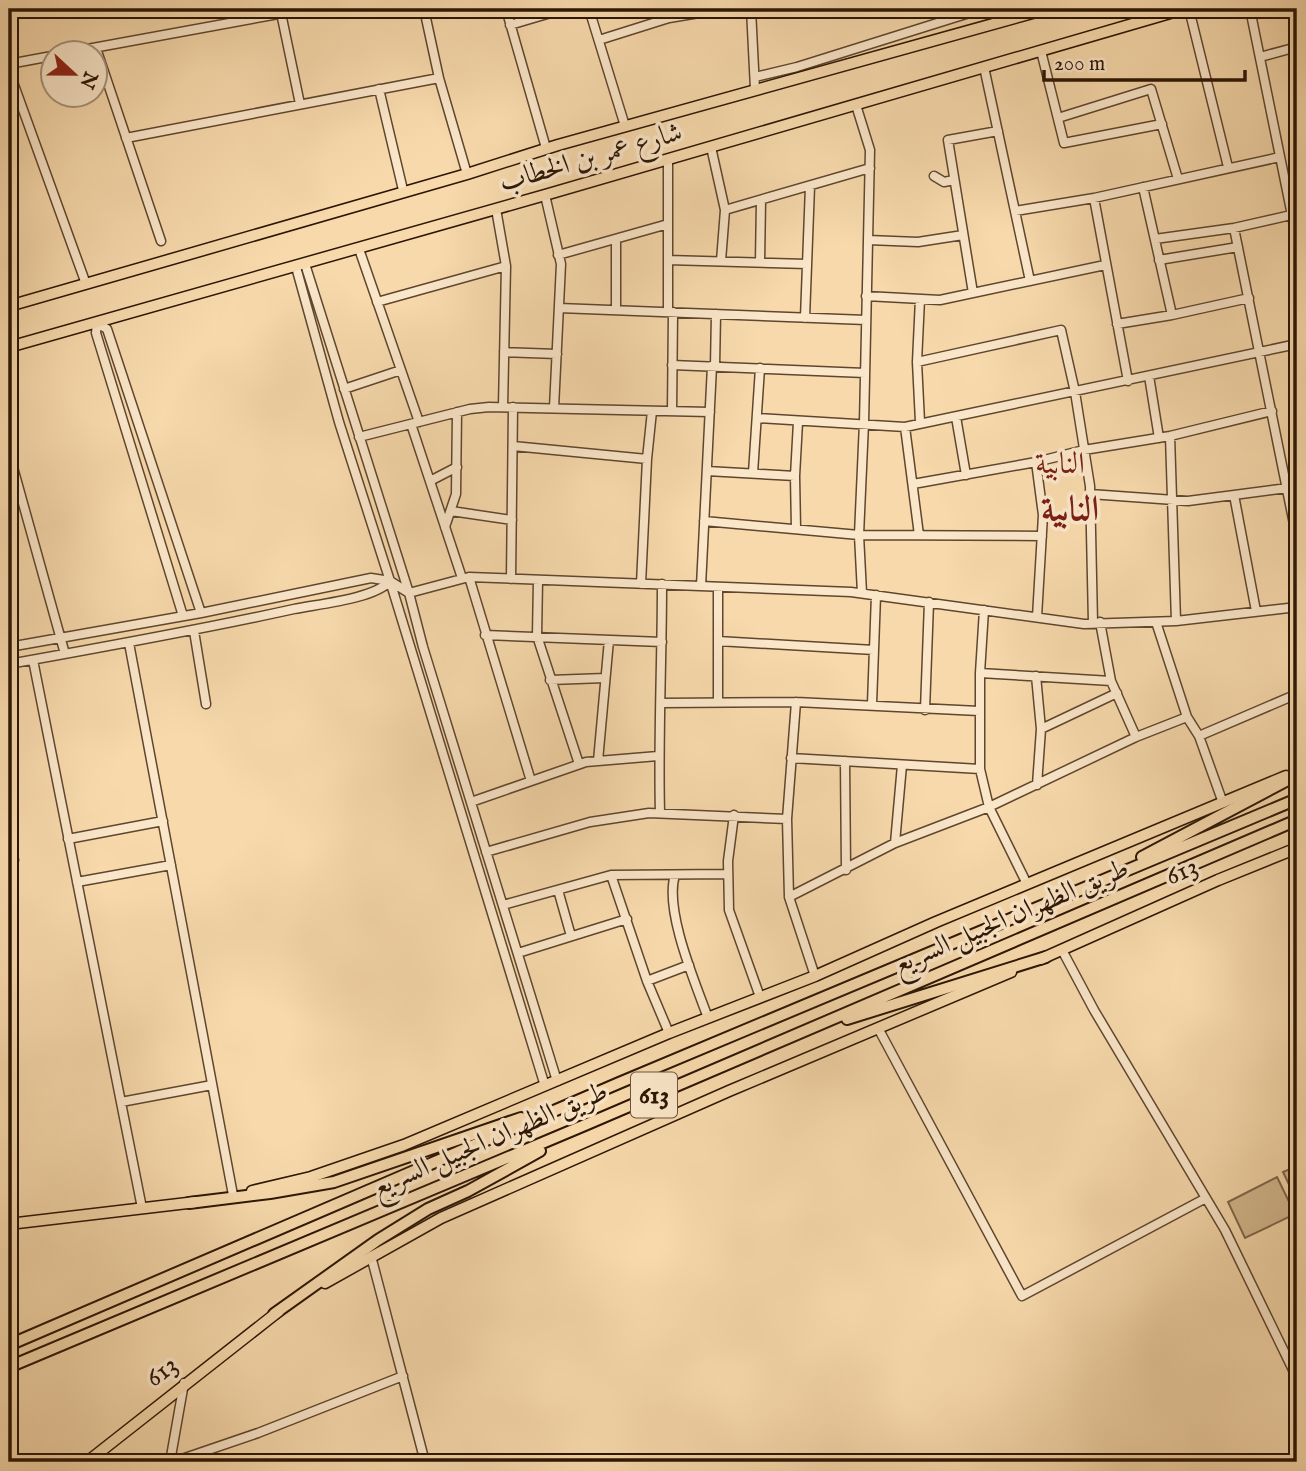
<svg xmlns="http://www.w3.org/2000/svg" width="1306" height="1471" font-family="'IM FELL English',Amiri,serif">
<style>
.green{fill:#d4b88f;stroke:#80664a;stroke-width:2}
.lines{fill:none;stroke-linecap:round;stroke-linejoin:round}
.minor-casing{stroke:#5f462e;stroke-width:11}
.major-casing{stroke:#2c1504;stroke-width:13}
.highway-casing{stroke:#2c1504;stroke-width:14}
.minor{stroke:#fae6c9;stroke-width:8}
.major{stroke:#f7d9ac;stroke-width:10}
.highway{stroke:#f7d9ac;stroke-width:10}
.labels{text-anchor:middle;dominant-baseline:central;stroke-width:7;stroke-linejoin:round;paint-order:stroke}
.shield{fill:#fae6c9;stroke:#6a543f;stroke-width:2}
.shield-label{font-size:26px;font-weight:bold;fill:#2c1504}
.street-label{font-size:28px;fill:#2c1504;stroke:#fae6c9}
.neighbourhood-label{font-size:30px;fill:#7a1f14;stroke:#fae6c9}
.district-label{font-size:35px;font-weight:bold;fill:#7a1f14;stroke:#fae6c9}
</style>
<rect width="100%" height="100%" fill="#f7d9ac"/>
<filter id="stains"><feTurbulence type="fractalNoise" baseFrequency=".00286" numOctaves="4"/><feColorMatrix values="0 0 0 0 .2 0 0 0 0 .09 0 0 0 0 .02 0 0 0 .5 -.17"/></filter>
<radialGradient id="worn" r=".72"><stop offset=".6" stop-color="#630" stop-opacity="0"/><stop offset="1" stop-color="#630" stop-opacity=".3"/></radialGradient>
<path class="green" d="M1297 1166V1201L1283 1172Z
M1277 1177 1295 1214 1245 1238 1228 1202Z"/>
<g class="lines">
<g class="minor-casing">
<path id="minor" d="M424 9 439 78 467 174
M506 9 546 148
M589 9 625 126
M751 9 755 89
M1189 9 1228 167
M1250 9 1297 240
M281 13 300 104
M510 25 564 9
M599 40 669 18 723 9
M96 48 161 241
M1041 51 1064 143 1162 124
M71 52 306 9
M1260 57 1297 47
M9 64 52 56
M984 67 1030 281
M9 71 86 284
M755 77 797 67 982 9
M379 89 403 190
M856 105 870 150 864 423 859 535 862 593
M1058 118 1151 89 1178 179
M126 138 439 78
M711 147 725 210 721 261
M934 176 944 182 954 180
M1143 187 1172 315
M545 195 561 264 554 408
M1094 198 1128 381
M496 209 506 266 503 407
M725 210 870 168
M1015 211 1094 198 1280 157
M1234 228 1297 539
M616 239V310
M1155 239 1234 228 1291 215
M868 240 918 242 963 235
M359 249 419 422
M558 255 668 224
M668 260 807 264
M1159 260 1238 247
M760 262 761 200
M305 264 409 593 423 647 557 1081
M296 267 339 422 390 581 545 1086
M973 293 948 140 998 131
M866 296 940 300 1105 265
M920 299 917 362 920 422
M377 302 506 266
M559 308 866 320
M668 312V159
M805 318 810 186
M1117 324 1172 315 1249 298
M504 352 557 354
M917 362 1061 330 1075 392 1090 486 1093 623
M672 365 865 373
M715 366 716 314
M1149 376 1159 438
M344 389 401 370
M672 411 673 312
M956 417 966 475
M757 418 905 427 1297 344
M411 424 462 578
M905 427 919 535
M1170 436 1176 621
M359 437 470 409 489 407 710 412
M513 446 647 459
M9 453 65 654
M1036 462 1043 515 1037 617
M707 471 795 476
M753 473 760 368
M1285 479 1297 476
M430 481 457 467
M913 484 1036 462 1084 450 1170 436 1272 411
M1090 494 1188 501 1287 488
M1234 495 1256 611
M451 511 512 520
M704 521 859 535 1042 536
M445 527 456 494 457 412
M796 529 795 476 798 422
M469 577 531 781
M511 579 513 407
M538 580 537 636 579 764
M641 584 647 459 652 411
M701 586 712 366
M984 610 980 673V769L989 807 1027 884
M183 616 96 333 97 323 107 329 201 613
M1100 622 1111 681 1136 737
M1156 622 1187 717 1199 736 1223 803
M194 631 206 704
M485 635 662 642
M718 641 874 650
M129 643 233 1195
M9 647 201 613 371 578 390 581 409 593 469 577 851 592 1084 624 1176 621 1297 607
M33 660 142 1208
M9 664C104 647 199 630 294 609 318 604 374 599 390 581
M980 673 1111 681
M1036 676 1041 729 1037 785
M550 680 605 678
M718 702V587
M796 702 787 819 789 897 815 976
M661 703 796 702 979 711
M872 704 876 595
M925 710 929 602
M1041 729 1117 693
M1199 736 1297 694
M791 758 980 769
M598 761 609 640
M845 761 846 870
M471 802 586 762 658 756
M660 813C658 737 662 661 662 584
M734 815 728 861 729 910 760 997
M68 839 163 821
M895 843 902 765
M486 852 590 822 649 813 787 819
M9 861 14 860
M611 875 647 981 669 1033
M675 875C664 910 695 982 708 1018
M77 882 171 865
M558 890 571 936
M789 897 895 843 989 807 1136 737 1187 717
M503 905 611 875 728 874
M1062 950 1094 1010 1225 1230 1297 1378
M518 953 627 919
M647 981 689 965
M878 1028 1022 1296 1206 1198
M121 1102 212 1085
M371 1256 425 1462
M170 1462 184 1383
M173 1462 258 1433 403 1376"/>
</g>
<g class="major-casing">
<path id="major" d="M9 306 467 174 558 145 1047 9
M9 347 545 195 1184 9
M1041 959 1218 880 1297 848
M252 1191 311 1177 404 1145 669 1033 815 976 936 922 1286 776
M9 1224 196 1202
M325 1283 441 1218 729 1091 1011 972
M87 1462 279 1311"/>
</g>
<g class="highway-casing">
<path id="highway" d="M1142 857 1297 775
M847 1019 1046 957
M189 1203 270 1193 334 1182 521 1118
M274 1314 378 1240 428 1209 468 1191 540 1151
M9 1345 619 1083 1297 799
M9 1367 585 1125 1297 820"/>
</g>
<use href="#minor" class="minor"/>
<use href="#major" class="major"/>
<use href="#highway" class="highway"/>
</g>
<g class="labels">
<rect class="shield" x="631" y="1072.5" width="46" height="45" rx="5"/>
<g class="shield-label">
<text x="654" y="1095">613</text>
</g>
<g class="street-label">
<text transform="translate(591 158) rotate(-16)">شارع عمر بن الخطاب</text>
<text transform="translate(1182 872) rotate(-24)">613</text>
<text transform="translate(1011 917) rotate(-23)">طريق الظهران الجبيل السريع</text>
<text transform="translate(490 1140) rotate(-23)">طريق الظهران الجبيل السريع</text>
<text transform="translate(162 1372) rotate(-39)">613</text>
</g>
<g class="neighbourhood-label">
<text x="1060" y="465">النابية</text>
</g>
<g class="district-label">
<text x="1070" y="510">النابية</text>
</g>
</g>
<rect width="1306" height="1471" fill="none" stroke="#f7d9ac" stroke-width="35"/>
<rect x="10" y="10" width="1285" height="1450" fill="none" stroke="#2c1504" stroke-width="3.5"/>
<rect x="18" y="18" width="1271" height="1436" fill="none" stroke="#2c1504" stroke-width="2"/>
<g transform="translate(74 74) rotate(112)"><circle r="33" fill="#fae6c9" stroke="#a8927a" stroke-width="2"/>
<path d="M0-5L12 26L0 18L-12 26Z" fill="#8f2418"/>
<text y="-10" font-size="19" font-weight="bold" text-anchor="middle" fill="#2c1504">N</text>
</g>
<path d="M1044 70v10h201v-10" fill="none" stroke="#2c1504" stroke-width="3.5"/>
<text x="1054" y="70" font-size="21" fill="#2c1504" stroke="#fae6c9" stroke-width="5" paint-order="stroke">200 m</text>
<rect width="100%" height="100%" filter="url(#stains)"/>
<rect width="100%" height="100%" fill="url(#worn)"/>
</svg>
